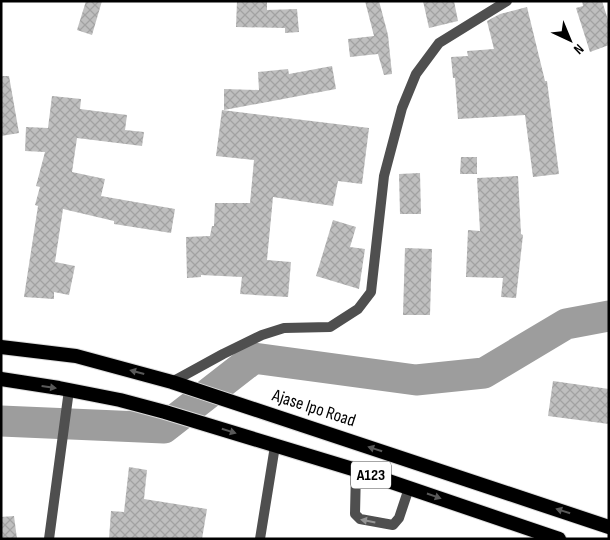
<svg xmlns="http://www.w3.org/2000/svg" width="610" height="540" font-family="'Sofia Sans Condensed',sans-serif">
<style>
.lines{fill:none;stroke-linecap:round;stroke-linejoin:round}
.river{stroke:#9d9d9d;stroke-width:31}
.building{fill:url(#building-cross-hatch)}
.trunk-casing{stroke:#dbdbdb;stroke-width:16}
.service{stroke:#4f4f4f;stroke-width:10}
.minor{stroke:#4f4f4f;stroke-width:10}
.trunk{stroke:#000;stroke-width:14}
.oneway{fill:#595959}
.oneway2{fill:#959595}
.labels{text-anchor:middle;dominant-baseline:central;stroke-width:4;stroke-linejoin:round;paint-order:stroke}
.shield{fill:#fff;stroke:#4c4c4c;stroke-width:1}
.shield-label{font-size:16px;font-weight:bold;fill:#000}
.street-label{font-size:18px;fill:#000;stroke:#fff}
</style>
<defs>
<pattern id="building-cross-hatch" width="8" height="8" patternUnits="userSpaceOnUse" patternTransform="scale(1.25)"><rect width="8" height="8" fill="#bfbfbf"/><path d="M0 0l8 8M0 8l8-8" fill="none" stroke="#a2a2a2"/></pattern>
</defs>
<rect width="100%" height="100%" fill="#fff"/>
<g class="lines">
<path class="river" d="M1 421 164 428 254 358 416 380 484 373 566 324 609 316"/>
</g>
<path class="building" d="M86 1H102L92 35 77 30Z
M237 1H267V10L297 9 299 32 285 33V28L236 27Z
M365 1H379L388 35 392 74 384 75 378 54 350 57 348 39 374 36Z
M423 1H454L458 21 429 28Z
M582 1H602L609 23V45L590 52 576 8 583 6Z
M527 7 545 81H547L559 174 533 177 525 115 458 119 455 78H453L451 57 468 56 467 51 494 49 487 21 500 14Z
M332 66 336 89 224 110V89L259 90 258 72 288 69 289 74Z
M1 76H9L19 133 1 136Z
M52 96 81 99 80 109 127 115 125 130 144 132 142 146 77 138 72 172 105 179 101 196 175 209 171 233 114 224V221L63 209 55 262 75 266 69 295 54 292V299L24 297 38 206 35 205 40 187 36 186 45 152 25 151 26 127 48 128Z
M222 110 369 128 362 184 338 181 333 206 273 197 267 260 291 262 288 297 240 294 242 277 201 275V277L187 278 186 237 210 236 212 226H214L215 203H250L254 160 216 156Z
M461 157H477V174H460Z
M420 173 421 214H400L399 174Z
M518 176 521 234 523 235 516 298 501 297 503 278 466 277 468 230 480 231 477 178Z
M333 220 356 227 350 247 365 249 359 289 316 276Z
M405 248 432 249 430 315H403Z
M553 381 609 389V424L548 416Z
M129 467 147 470 144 499 207 509 202 539H109L111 511 124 512Z
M14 516 17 539H1V517Z"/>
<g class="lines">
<g class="trunk-casing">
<path id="trunk" d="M1 347 76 356 172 382 609 527
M1 379 59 388 120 400 165 412 356 470 559 539"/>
</g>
<path class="service" d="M356 470 355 514 360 519 393 525 399 518 409 488
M49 539 69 390"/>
<path class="minor" d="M172 382 223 354 262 335 284 328 330 327 358 309 371 292 384 176 402 108 416 74 439 43 507 1
M260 539 275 446"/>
<use href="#trunk" class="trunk"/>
</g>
<defs><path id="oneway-solid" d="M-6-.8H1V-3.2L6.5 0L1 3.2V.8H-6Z" transform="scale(1.25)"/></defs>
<g class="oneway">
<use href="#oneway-solid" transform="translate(137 372) rotate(-165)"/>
<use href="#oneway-solid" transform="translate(49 387) rotate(8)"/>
<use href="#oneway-solid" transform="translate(229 431) rotate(17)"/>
<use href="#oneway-solid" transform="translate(375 449) rotate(-162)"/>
<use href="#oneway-solid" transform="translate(434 496) rotate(19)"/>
<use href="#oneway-solid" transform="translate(563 511) rotate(-162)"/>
</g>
<use class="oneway2" href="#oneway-solid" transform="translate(368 521) rotate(-169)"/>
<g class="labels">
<rect class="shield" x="351" y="461.5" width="40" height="27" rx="4"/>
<g class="shield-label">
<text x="371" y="475">A123</text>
</g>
<g class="street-label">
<text transform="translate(314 408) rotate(18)">Ajase Ipo Road</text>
</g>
</g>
<rect width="610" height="540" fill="none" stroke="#000000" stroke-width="5"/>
<g transform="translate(570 40) rotate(136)" stroke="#ffffff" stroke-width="4" paint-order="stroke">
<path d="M0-4L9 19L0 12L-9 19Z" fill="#000000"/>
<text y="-8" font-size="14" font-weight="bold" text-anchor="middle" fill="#000000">N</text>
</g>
</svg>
